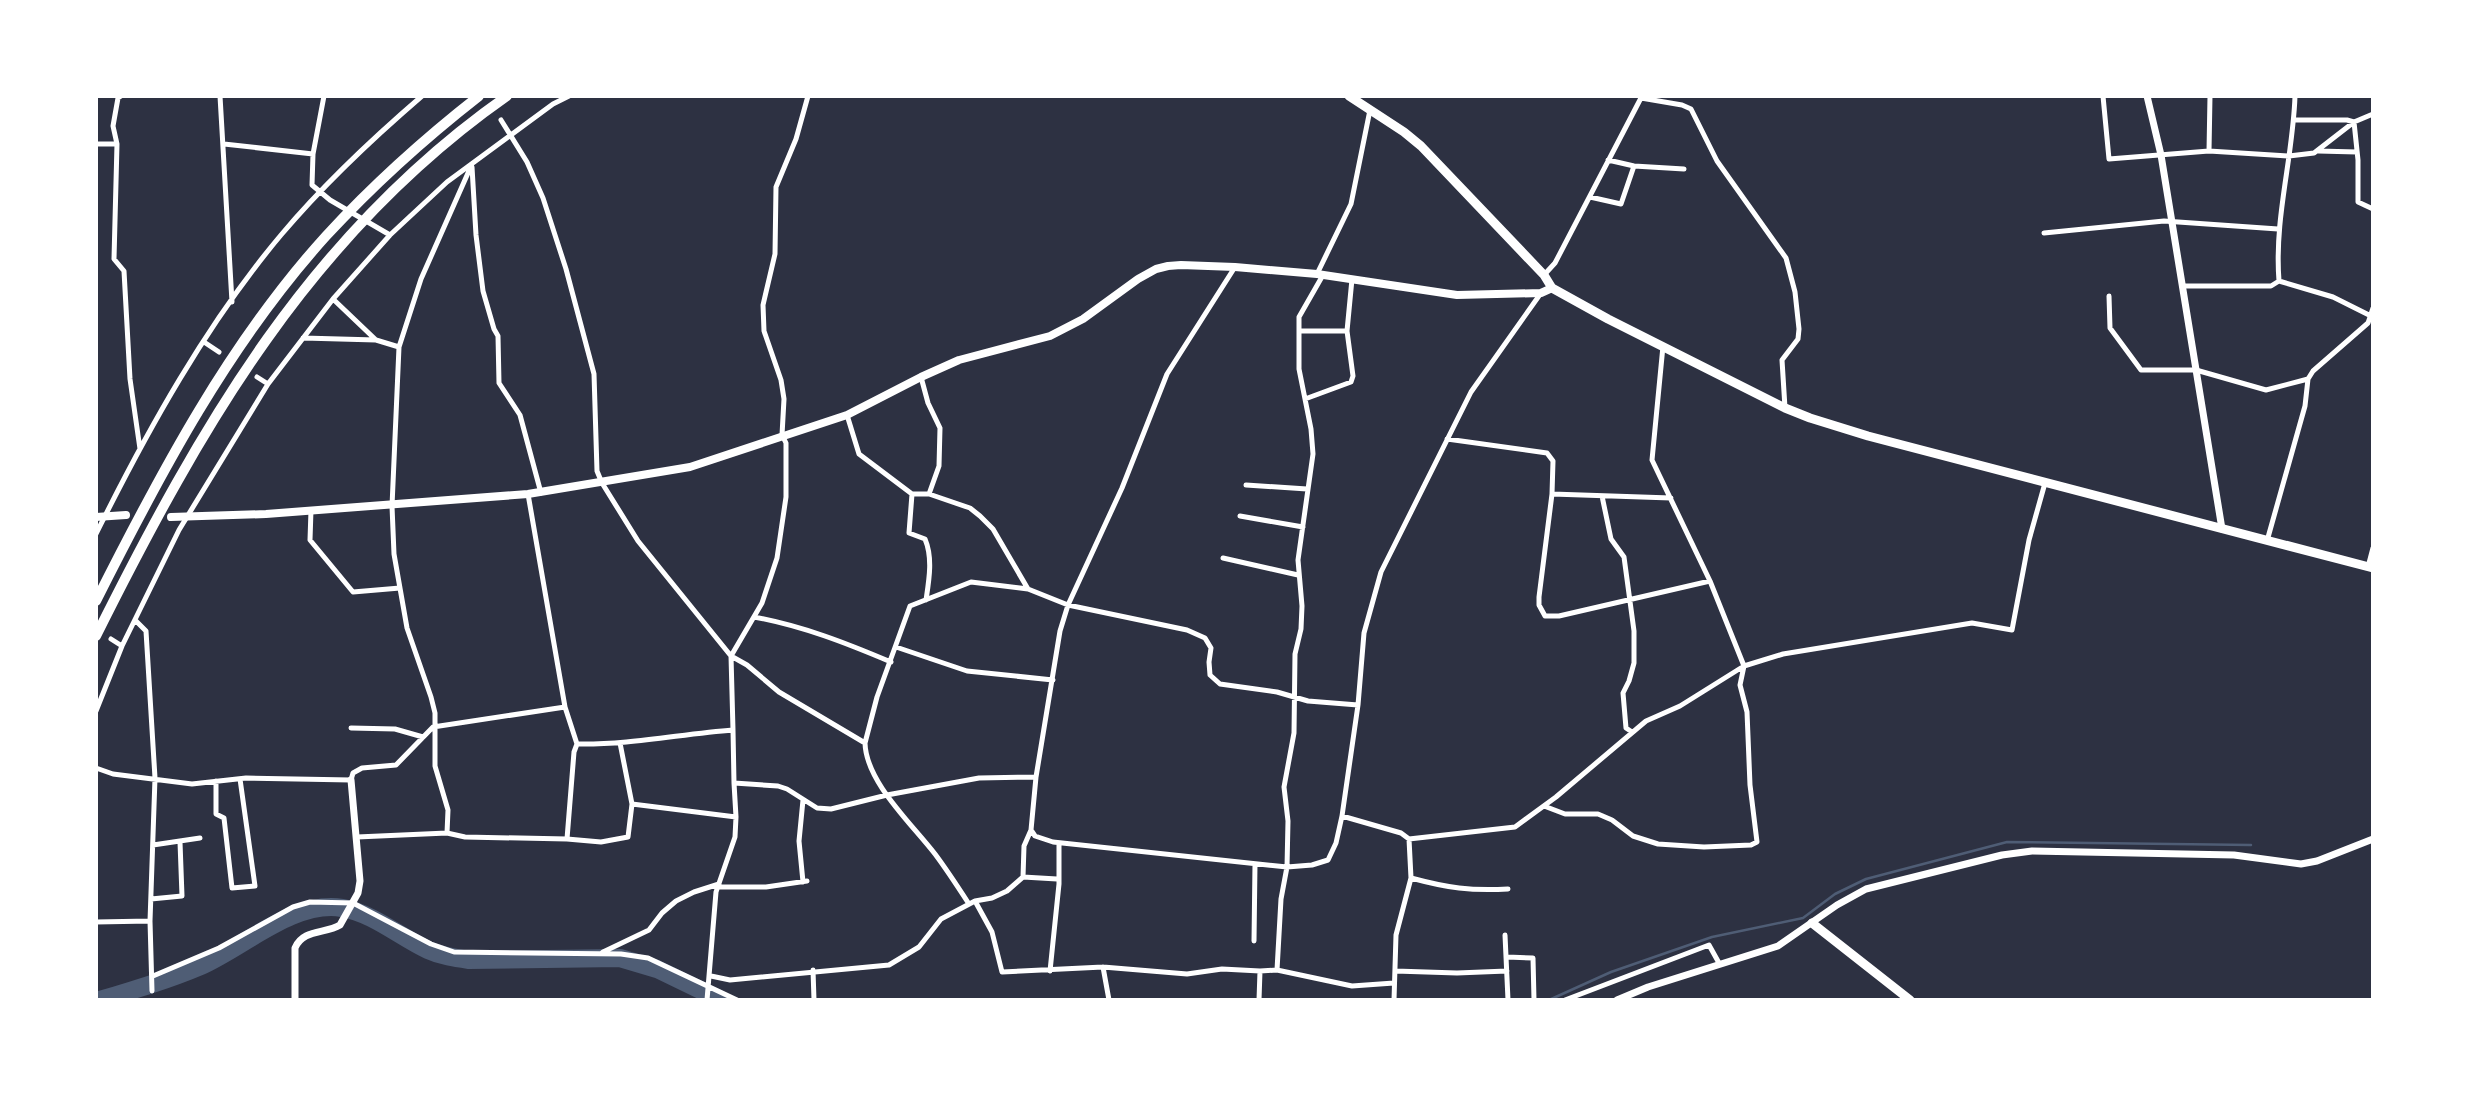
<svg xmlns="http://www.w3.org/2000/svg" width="2469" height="1096" font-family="'Noto Sans',sans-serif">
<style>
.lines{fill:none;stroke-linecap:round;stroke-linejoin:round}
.stream{stroke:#4f5d75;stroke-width:2.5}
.river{stroke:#4f5d75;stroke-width:18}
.minor{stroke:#fff;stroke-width:5}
.tertiary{stroke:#fff;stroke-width:7}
.secondary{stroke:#fff;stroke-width:8}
.primary{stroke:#fff;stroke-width:9}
.motorway{stroke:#fff;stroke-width:10}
</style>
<rect width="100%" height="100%" fill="#2d3142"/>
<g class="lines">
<path class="stream" d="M1549 1000 1611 972 1712 937 1803 918 1835 894 1866 879 2007 842 2251 845"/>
<path class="river" d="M100 1000C134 990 168 980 201 966 244 947 294 900 342 908 373 913 400 937 428 950 441 956 455 958 469 960L620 958 657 969 721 1000"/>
<path class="minor" d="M121 96 118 98 113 126 117 144 114 259 124 271 130 379 140 449
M220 96 232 302
M324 96 313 154 312 185 330 200 390 235
M2103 96 2109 159 2209 151 2289 156 2314 153 2354 122 2373 114
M2295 96C2293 158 2274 218 2279 281L2333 297 2373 317
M1641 98 1682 105 1691 109 1717 161 1786 258 1795 292 1799 329 1798 339 1782 360 1785 408
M501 120 527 162 543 198 566 269 594 374 597 471 602 483 638 541 731 656 747 665 779 692 865 743C866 782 912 824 935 854 947 870 958 887 969 904
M2294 120H2347L2354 122 2358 160V202L2373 209
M96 144H117
M224 144 313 154
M2209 151 2210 96
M2318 151 2357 152
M1608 160 1634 166 1684 169
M472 167 476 235 483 291 494 329 498 336 499 383 520 415 541 493
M1590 197 1621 204 1634 166
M2044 233 2164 221 2278 229
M1317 274 1351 204 1370 110
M1544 275 1555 263 1642 96
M2182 286H2271L2279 281
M2109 296 2110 328 2141 370H2196L2266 390 2308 379
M333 299 376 340 399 347
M1299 331H1347
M303 338 376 340
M204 342 219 352
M257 377 268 384
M921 377 928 403 940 428 939 466 929 494
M1305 399 1351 382 1353 376 1347 331 1352 279
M847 415 859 454 912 494H929L970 508 980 516 993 529 1028 589 1068 605 1187 630 1205 638 1211 648 1209 662 1210 675 1220 684 1277 692 1308 701 1358 705
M1447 439 1547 453 1553 461 1552 494 1539 597V605L1545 616H1559L1710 581
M1246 485 1307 489
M528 494 565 707
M912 494 909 533 925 539C933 558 929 580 926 600
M1552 494 1671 498
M1602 496 1611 539 1624 557 1634 631V663L1629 681 1623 693 1626 728 1632 732
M311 510 310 540 353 592 400 588
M1240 516 1303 527
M96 534C147 431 207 323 281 235 324 184 372 139 422 96
M2267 541 2305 406 2308 379 2313 371 2368 323 2373 308
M1223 558 1298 575
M2368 567 2373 548
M754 617C803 626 846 643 891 662
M136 621 146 631 155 778 150 921 152 991
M111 639 122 646
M896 647 967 671 1053 680
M96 711 122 646 179 530 268 384 333 299 390 235 447 182 553 104 569 96
M351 728 395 729 423 737
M733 730 731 656 762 603 777 558 786 497V443L782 435 784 399 781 380 764 331 763 305 775 254 776 187 796 139 808 96
M865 743 877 697 910 606 971 582 1028 589
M96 768 113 774 192 784 246 778 351 780 353 773 362 768 396 765 433 727 565 707 577 744C629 745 681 734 733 730L734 783 778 786 787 789 817 808 831 809 887 795 979 778 1036 777 1031 830 1035 836 1053 842 1287 867 1312 865 1328 860 1336 843 1342 816 1358 705 1364 633 1381 572 1471 392 1541 293
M1036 777 1060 631 1068 605 1122 488 1167 374 1235 267
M216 781V814L224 818 232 888 255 886 240 779
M803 800 799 841 803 882
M632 804 736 817
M1544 806 1565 814H1598L1612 820 1633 836 1658 844 1704 847 1751 845 1757 842 1750 785 1747 712 1740 685 1744 666 1710 581 1652 460 1663 346
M1342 816 1401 833 1409 839 1515 827 1556 797 1646 721 1680 706 1744 666 1783 654 1972 623 2012 630 2029 540 2045 483
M447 833 448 810 435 766V713L431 697 407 628 394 554 392 506 399 347 421 279 472 164
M357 837 447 833 465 837 567 839 601 842 628 837 632 804 620 743
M567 839 574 752 577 744
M153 845 200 838
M1023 877 1057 879
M1411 878C1448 888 1470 891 1508 889
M717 887H766L807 881
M151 899 182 896 180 842
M975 901 992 932 1002 972 1103 967 1187 974 1222 969 1260 971
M96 922 150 921
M1505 935 1508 1000
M1254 941 1255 864
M603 952 649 930 662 913 676 901 694 892 719 884
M1507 957 1533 958 1534 1000
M1103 967 1109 1000
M813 970 814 1000
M1277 970 1281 899 1287 867 1288 821 1284 787 1294 733 1295 654 1301 629 1302 606 1298 560 1313 454 1311 429 1299 369V317L1323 275
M1050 971 1059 884V843
M1395 971 1457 973 1507 971
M153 976 219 948 293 907 310 902 353 903 431 944 454 952 621 954 648 958 737 1000
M711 976 730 980 889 965 919 947 941 919 975 901 992 898 1007 891 1023 877 1024 846 1031 830
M707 1000 716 892 735 837 736 817 734 783
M1259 1000 1260 971 1277 970 1352 986 1394 983
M1394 1000 1396 935 1411 878 1409 839
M1565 1000 1709 945 1719 963"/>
<path class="tertiary" d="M2147 96 2161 155 2222 529
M295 1000V948C303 929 325 934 340 925L358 893 360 881 351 780
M1617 1000 1648 987 1778 946 1837 905 1866 889 2002 855 2032 851 2234 855 2301 864 2317 861 2373 839"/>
<path class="secondary" d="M96 517 126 515
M171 517 266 514 528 494 690 467 847 415 921 377 959 360 1050 336 1083 319 1138 279 1156 269 1168 266 1181 265 1235 267 1317 274 1457 295 1541 293 1552 288"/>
<path class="primary" d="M1349 96 1404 132 1421 146 1544 275 1552 288 1608 319 1785 408 1810 418 1868 436 2373 568
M1812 923 1910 1000"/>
<path class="motorway" d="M96 601C160 474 229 343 326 236 373 185 424 139 479 96
M96 636C201 426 310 234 507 96"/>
</g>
<rect width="2469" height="1096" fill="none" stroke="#ffffff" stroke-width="196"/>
</svg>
